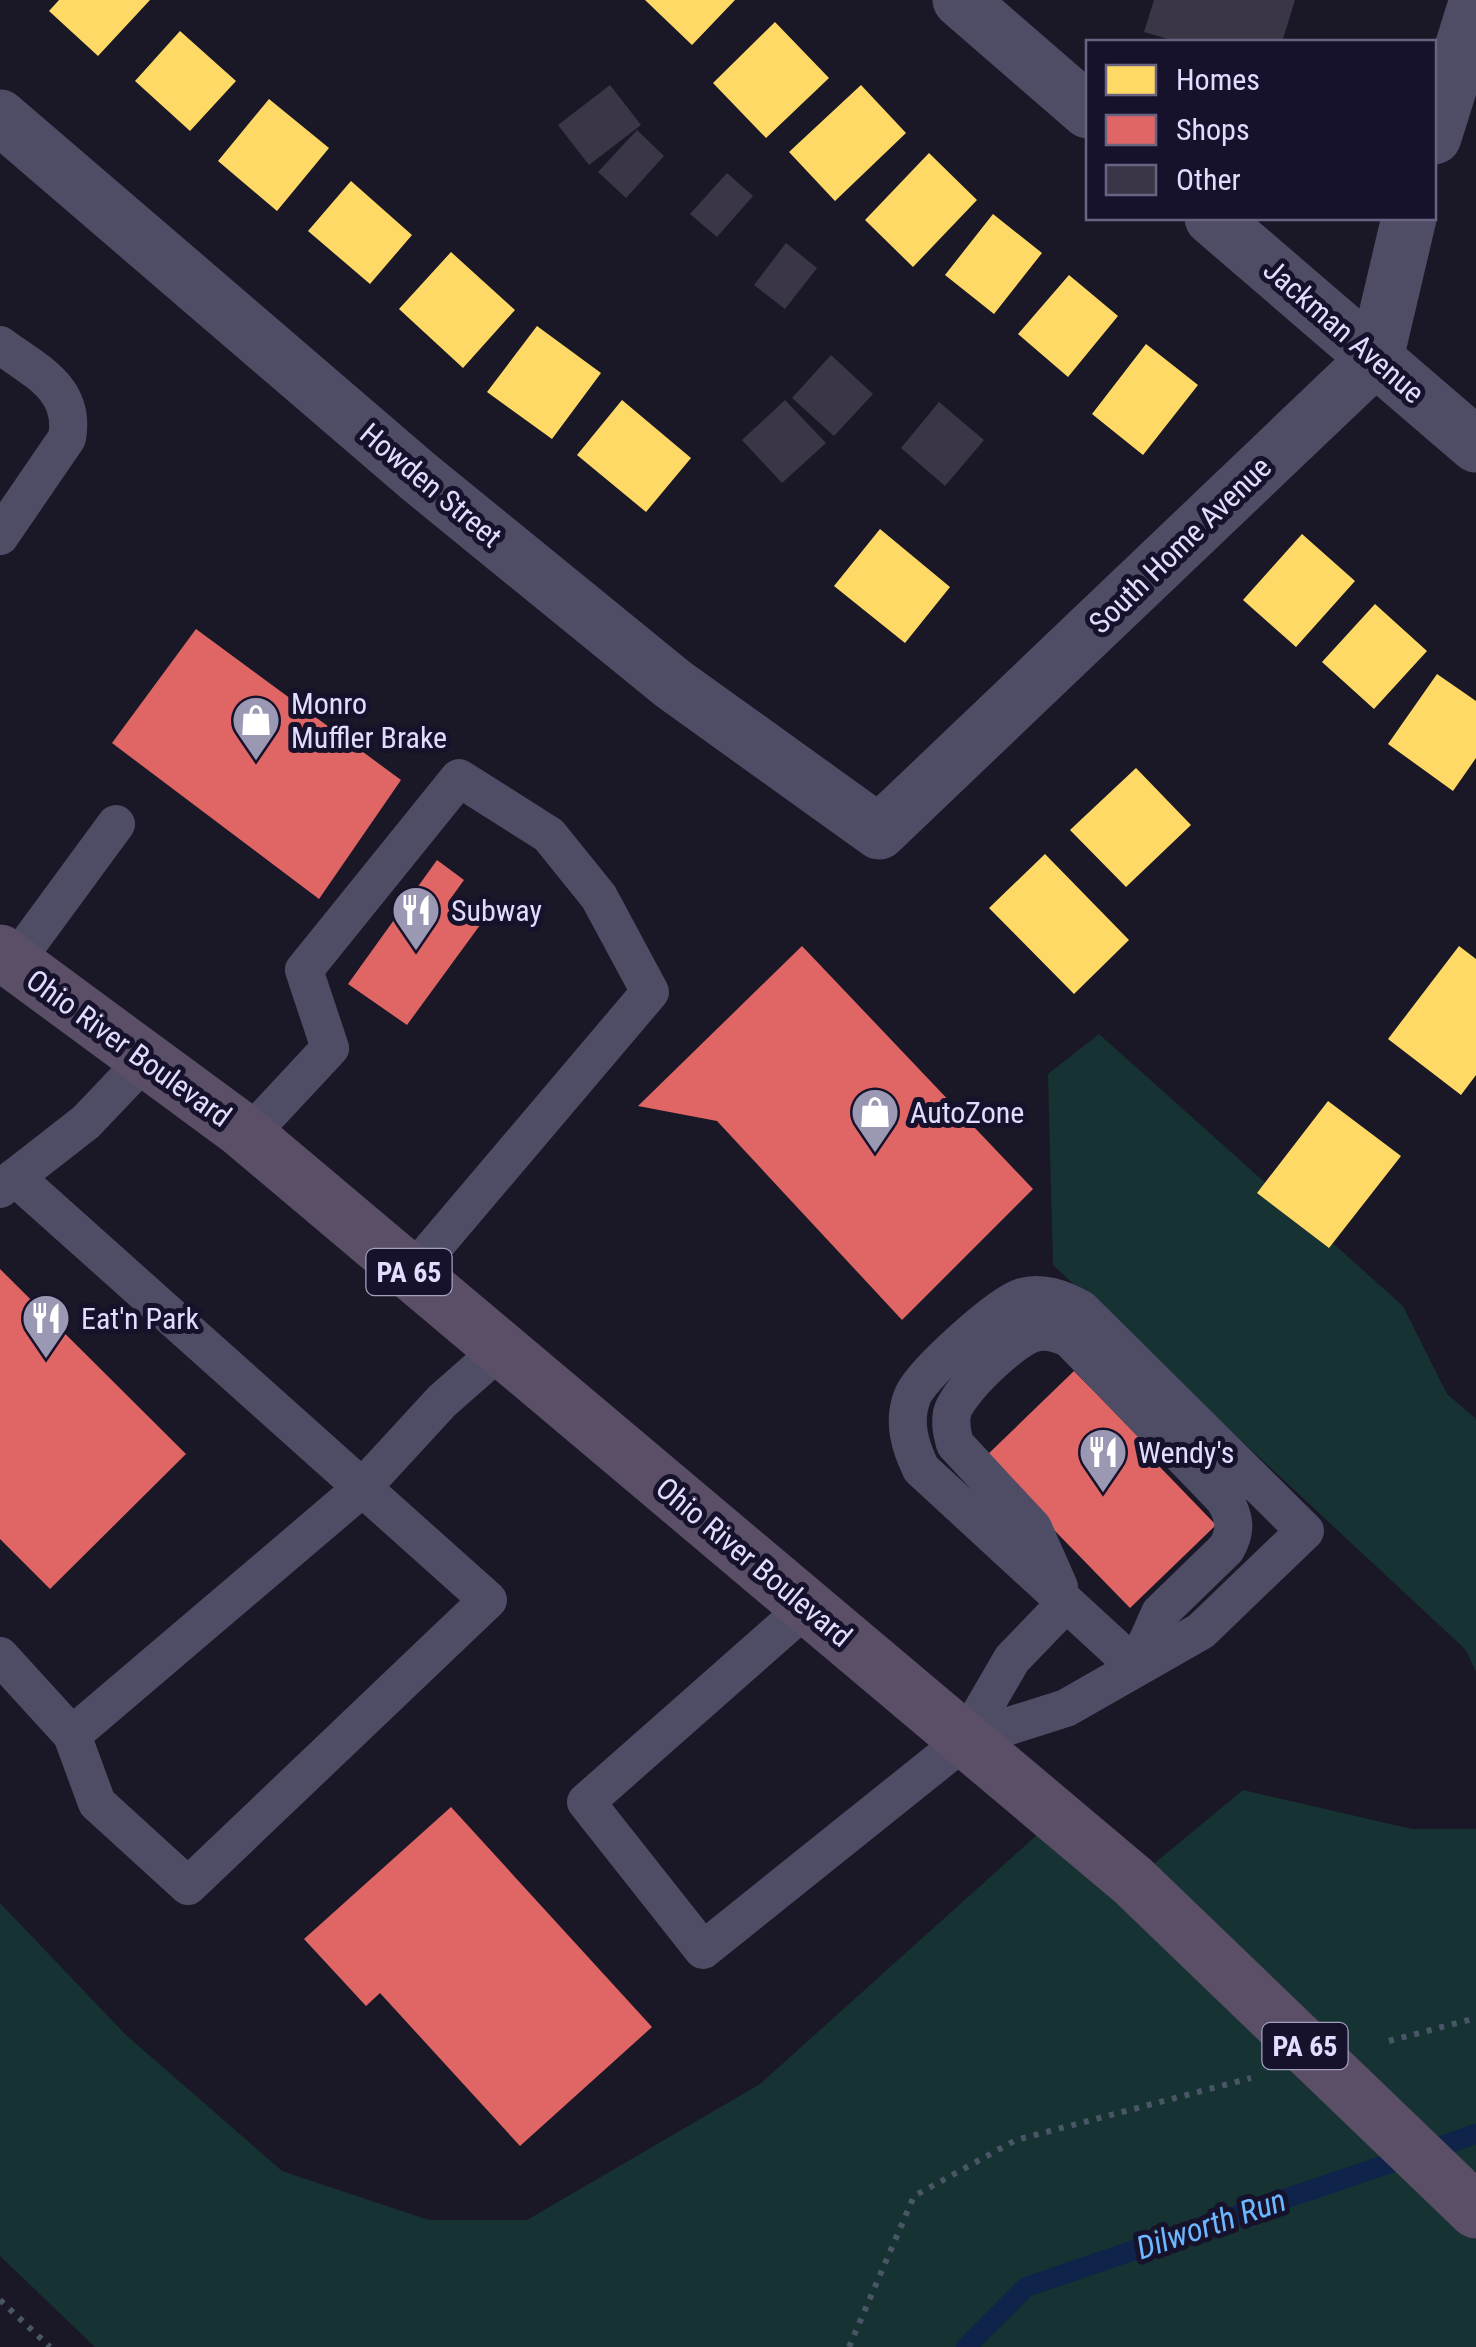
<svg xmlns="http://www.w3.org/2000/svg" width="1476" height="2347" font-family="'Roboto Condensed',sans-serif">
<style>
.green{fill:#163233}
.homes{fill:#ffd966}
.shops{fill:#e06666}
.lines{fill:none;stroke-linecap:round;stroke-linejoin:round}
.stream{stroke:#0f234b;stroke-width:20}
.building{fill:#3a3647}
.path{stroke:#495665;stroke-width:6;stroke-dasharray:5 8;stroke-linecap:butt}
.service{stroke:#4f4d66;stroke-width:38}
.minor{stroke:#4f4d66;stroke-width:55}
.trunk{stroke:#5b4e67;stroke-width:55}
.labels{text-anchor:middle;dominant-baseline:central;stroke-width:10;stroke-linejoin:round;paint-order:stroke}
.shield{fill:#17122c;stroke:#a4a0c0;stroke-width:2.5}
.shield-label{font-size:28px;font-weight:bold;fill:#e1ddff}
.street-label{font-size:30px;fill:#e1ddff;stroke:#17122c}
.poi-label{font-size:30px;fill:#e1ddff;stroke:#17122c;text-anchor:start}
.water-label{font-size:32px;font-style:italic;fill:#6cb7fe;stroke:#17122c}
</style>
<rect width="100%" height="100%" fill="#1a1826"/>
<path class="green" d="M1099 1034 1403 1306 1447 1394 1476 1419V1672L1466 1650 1053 1265 1048 1074Z
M1243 1790 1412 1829H1476V2347H95L0 2256V1903L126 2035 282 2171 429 2220H527L760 2084 1057 1817 1133 1881Z"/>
<path class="homes" d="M59 0H150L98 56 49 11Z
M645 0H735L692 45Z
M775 22 829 78 766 138 713 83Z
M180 31 236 81 190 131 135 81Z
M861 85 906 133 835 201 789 152Z
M269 99 329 148 277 211 218 161Z
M929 153 977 200 913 267 865 220Z
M351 181 412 235 370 284 308 231Z
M993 214 1042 253 994 314 945 275Z
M451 252 515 310 463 368 399 309Z
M1069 275 1118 316 1068 377 1018 334Z
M537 326 601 373 552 439 487 392Z
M1146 344 1198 385 1143 455 1092 414Z
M622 400 691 458 646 512 577 455Z
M880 529 950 587 905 643 834 586Z
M1302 534 1355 581 1296 647 1243 600Z
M1375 604 1427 651 1374 709 1322 662Z
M1437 674 1476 701V758L1453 791 1388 744Z
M1136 768 1191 825 1126 887 1070 830Z
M1045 854 1129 940 1074 994 989 908Z
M1459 946 1476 959V1075L1461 1095 1388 1039Z
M1328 1101 1401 1156 1329 1248 1257 1193Z"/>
<path class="shops" d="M196 629 401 780 319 899 112 743Z
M437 860 464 880 451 898 483 921 407 1025 348 984Z
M802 946 1033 1189 902 1320 717 1121 638 1106Z
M0 1269 186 1454 50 1589 0 1539Z
M1074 1371 1136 1434 1168 1455 1157 1464 1216 1525 1130 1608 984 1458Z
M451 1807 652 2027 520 2146 380 1993 366 2006 304 1939Z"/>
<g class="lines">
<path class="stream" d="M966 2347 1026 2287 1476 2134"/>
</g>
<path class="building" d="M1154 0H1295L1282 42H1178L1144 32Z
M610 85 641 125 589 165 558 125Z
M637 130 664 156 626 198 598 172Z
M727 173 753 196 717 237 690 214Z
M786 243 817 268 785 309 754 285Z
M831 355 873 394 834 436 792 398Z
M785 400 826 443 782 483 742 440Z
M939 402 984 440 945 486 901 448Z"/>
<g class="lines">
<path class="path" d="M1389 2041 1476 2018
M0 2300 50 2347
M849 2347 914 2196 1016 2140 1251 2078"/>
<path class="service" d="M0 345C35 371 76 388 67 438L0 536
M14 963 116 824
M248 1136 330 1048 304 970 459 778 549 835 599 897 650 992 411 1274
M0 1189 86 1122 145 1060
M1059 1587 1033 1528 955 1444C952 1433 950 1424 952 1413 957 1392 1011 1341 1031 1334 1045 1329 1057 1333 1070 1339L1224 1499C1235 1517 1237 1531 1226 1549L1160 1613 1136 1667
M807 1607 586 1802 703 1950 965 1740 1012 1659 1066 1603
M0 1656 72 1735 97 1803 188 1886 488 1600 15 1177
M72 1735 361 1489 442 1401 501 1349
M965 1740 1066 1708 1201 1631 1305 1531 1081 1309C1062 1299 1043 1291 1022 1297 999 1304 923 1373 913 1395 902 1421 910 1446 921 1469L1136 1667"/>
<path class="minor" d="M960 0 1088 111
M0 117 419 477 673 684 879 832 1376 358 1409 218
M1434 137 1476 3
M1212 218 1476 445"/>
<path class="trunk" d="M0 952 239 1128 1133 1881 1476 2211"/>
</g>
<defs>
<g id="shop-pin" transform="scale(2.5)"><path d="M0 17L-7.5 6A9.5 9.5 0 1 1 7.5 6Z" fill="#9b98b3" stroke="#17122c"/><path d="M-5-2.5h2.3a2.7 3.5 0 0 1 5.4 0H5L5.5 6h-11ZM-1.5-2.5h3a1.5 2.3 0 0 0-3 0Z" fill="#fff"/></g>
<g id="restaurant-pin" transform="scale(2.5)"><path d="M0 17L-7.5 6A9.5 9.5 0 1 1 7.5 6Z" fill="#9b98b3" stroke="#17122c"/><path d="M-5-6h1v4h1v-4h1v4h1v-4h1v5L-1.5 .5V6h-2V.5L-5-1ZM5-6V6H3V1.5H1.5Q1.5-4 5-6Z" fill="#fff"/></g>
</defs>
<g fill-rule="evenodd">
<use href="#shop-pin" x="256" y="720"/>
<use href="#restaurant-pin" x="416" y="910"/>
<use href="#shop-pin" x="875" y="1112"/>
<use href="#restaurant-pin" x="46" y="1318"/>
<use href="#restaurant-pin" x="1103" y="1452"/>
</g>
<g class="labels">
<g class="shield">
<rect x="366.5" y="1249" width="85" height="46" rx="8"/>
<rect x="1262.5" y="2023" width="85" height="46" rx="8"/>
</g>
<g class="shield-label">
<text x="409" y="1272">PA 65</text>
<text x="1305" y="2046">PA 65</text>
</g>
<g class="street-label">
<text transform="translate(1344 331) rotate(41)">Jackman Avenue</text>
<text transform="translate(431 485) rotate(40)">Howden Street</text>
<text transform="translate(1180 545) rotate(-44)">South Home Avenue</text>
<text transform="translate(129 1048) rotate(36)">Ohio River Boulevard</text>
<text transform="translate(754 1562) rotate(40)">Ohio River Boulevard</text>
</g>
<g class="poi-label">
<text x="291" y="703">Monro<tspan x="291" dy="34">Muffler Brake</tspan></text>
<text x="451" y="910">Subway</text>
<text x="910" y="1112">AutoZone</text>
<text x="81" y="1318">Eat'n Park</text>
<text x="1138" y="1452">Wendy's</text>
</g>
<g class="water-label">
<text transform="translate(1211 2224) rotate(-19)">Dilworth Run</text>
</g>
</g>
<rect x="1086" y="40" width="350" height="180" fill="#17122c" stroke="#686380" stroke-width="2.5"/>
<rect x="1106" y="65" width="50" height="30" fill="#ffd966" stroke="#686380" stroke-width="2.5"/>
<text x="1176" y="90" font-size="30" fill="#e1ddff">Homes</text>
<rect x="1106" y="115" width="50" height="30" fill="#e06666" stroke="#686380" stroke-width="2.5"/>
<text x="1176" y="140" font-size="30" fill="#e1ddff">Shops</text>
<rect x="1106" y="165" width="50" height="30" fill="#3a3647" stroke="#686380" stroke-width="2.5"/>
<text x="1176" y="190" font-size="30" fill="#e1ddff">Other</text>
</svg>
